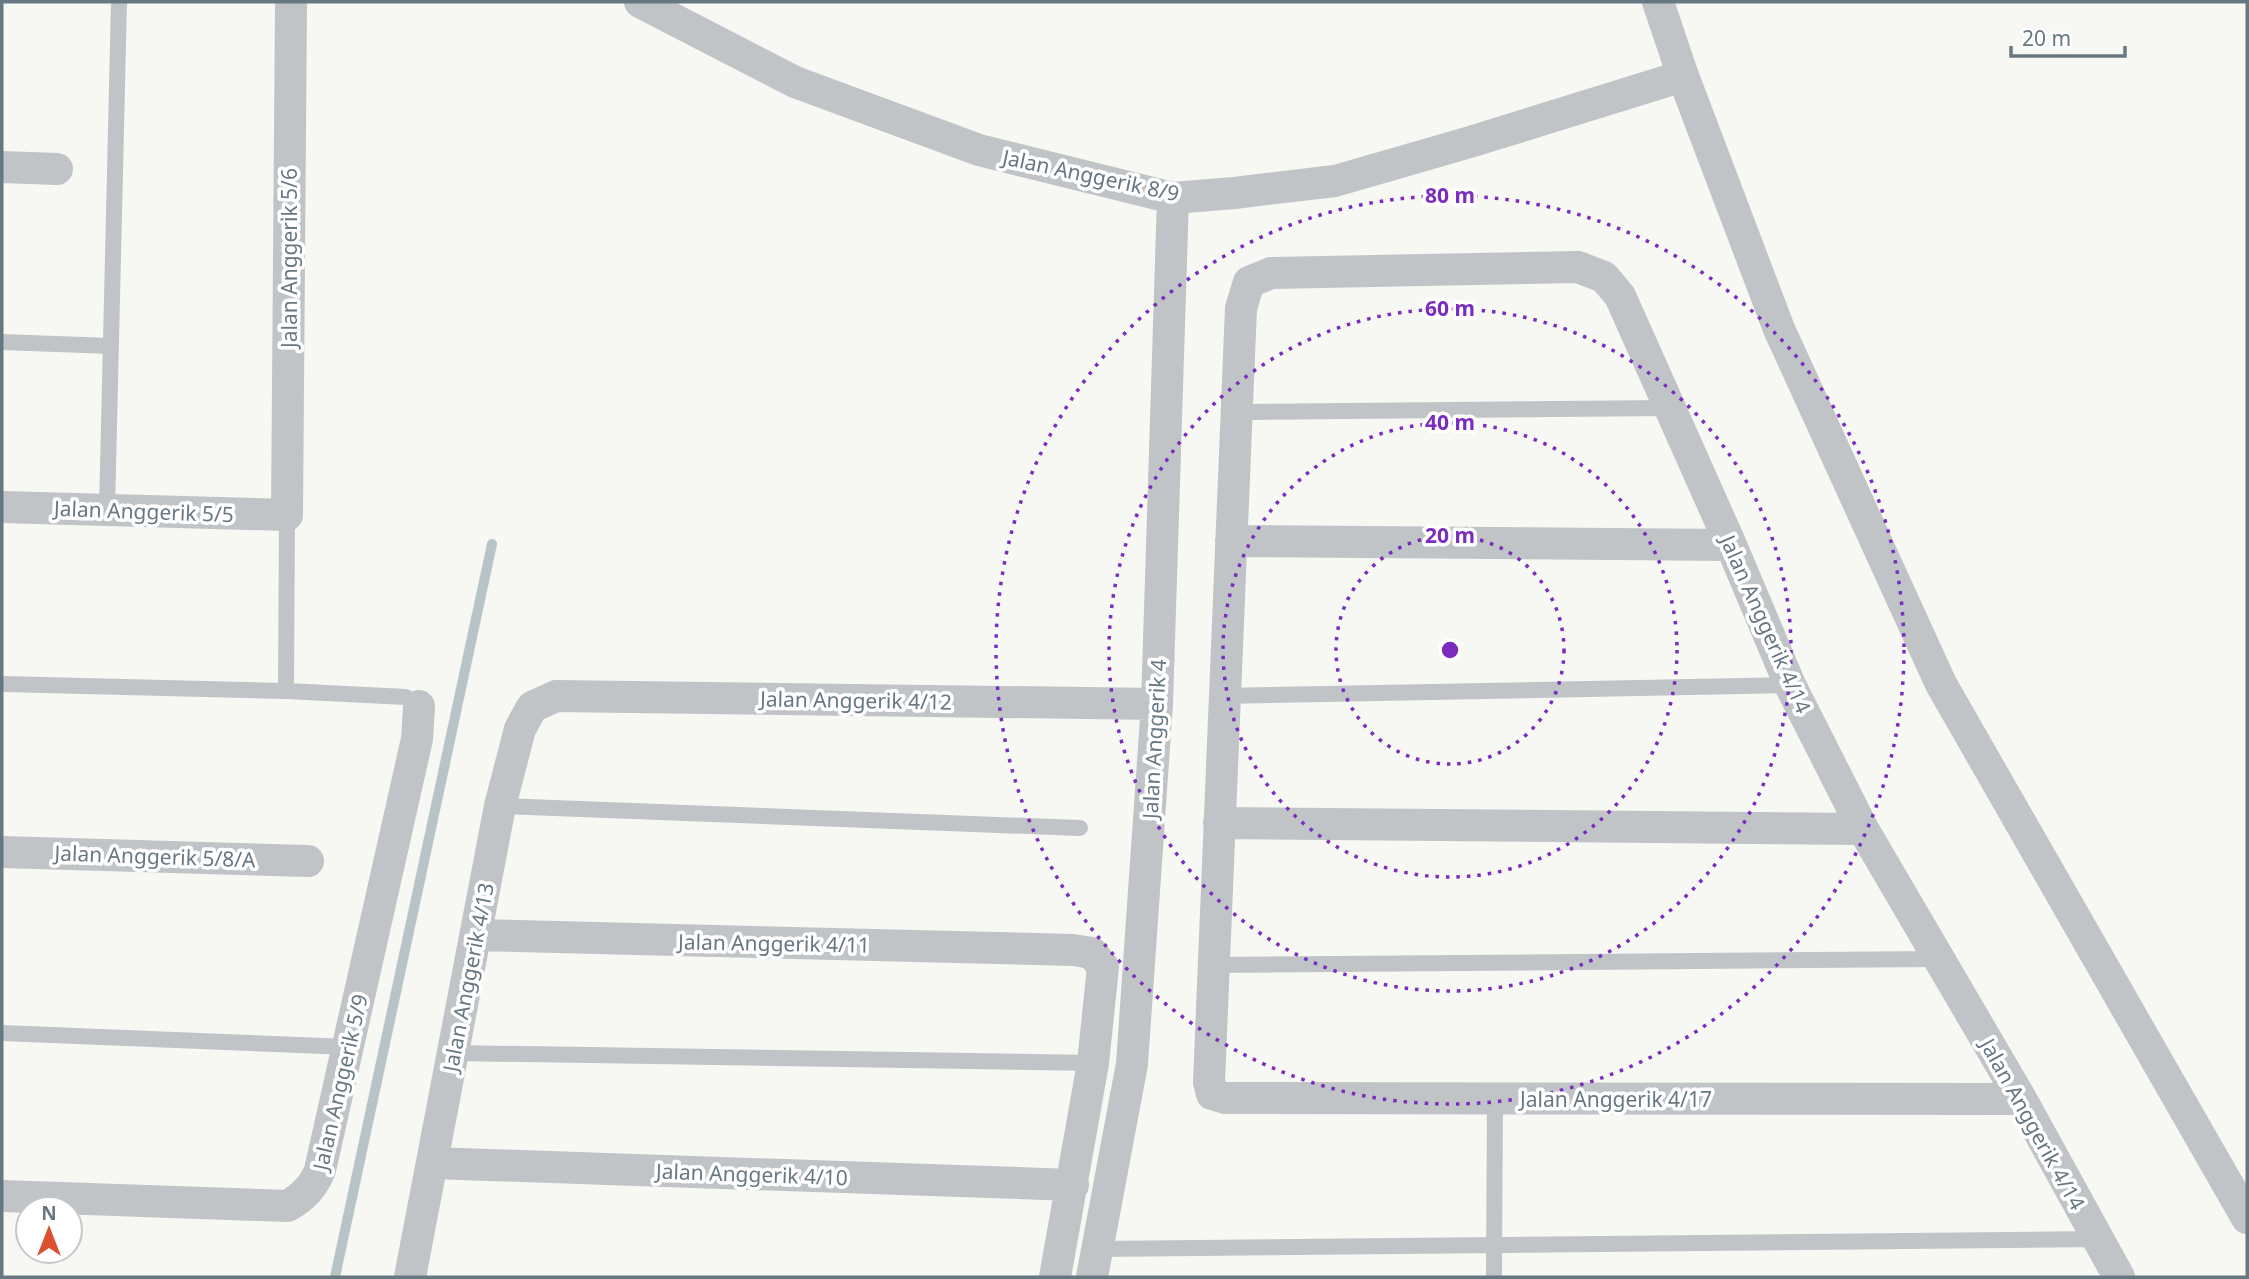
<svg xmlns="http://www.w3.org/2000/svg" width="2249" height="1279" font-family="'Noto Sans',sans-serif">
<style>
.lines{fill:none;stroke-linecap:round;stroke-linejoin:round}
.stream{stroke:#b7c4c7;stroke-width:10}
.lane{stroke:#c0c4c7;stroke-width:16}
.street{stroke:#c0c4c7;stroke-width:32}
.ring{fill:none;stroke:#7b2cbf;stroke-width:3.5;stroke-dasharray:3.5 7}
.labels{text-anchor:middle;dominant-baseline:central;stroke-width:7;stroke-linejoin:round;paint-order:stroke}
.street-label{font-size:21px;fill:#677883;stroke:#fff}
.centre{fill:#7b2cbf;stroke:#fff;stroke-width:3.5}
.ring-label{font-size:21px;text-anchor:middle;font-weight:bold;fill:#7b2cbf;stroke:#fff;stroke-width:7;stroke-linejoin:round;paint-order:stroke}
</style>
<rect width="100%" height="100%" fill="#f7f7f4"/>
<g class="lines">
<path class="stream" d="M335 1277 492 544"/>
<path class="lane" d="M2 342 111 346
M1236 412 1670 408
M107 510 119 2
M2 684 286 691 406 697 419 706
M286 691 287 515
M1224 696 1790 685
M500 806 1080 828
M1214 965 1939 959
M2 1033 349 1047
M454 1053 1093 1063
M1097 1249 2098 1239
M1494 1277 1495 1099"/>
<path class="street" d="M640 2 795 82 979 150 1173 198 1234 193 1335 181 1470 142 1683 76
M1658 2 1683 76 1779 329 1941 684 2247 1218
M2 167 57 169
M2 507 287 515 291 2
M1231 541 1731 545
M1219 823 1863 829
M2 852 308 861
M476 935 1073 950 1092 953 1103 967 1093 1063 1055 1277
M2021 1099 1225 1098 1212 1094 1209 1082 1241 308 1249 282 1271 273 1578 267 1604 277 1620 296 1731 545 1790 685 1863 829 2021 1099 2119 1277
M432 1163 1073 1185
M2 1196 288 1206C304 1196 313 1187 320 1170L417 739 419 706
M410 1277 500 806 520 729 532 707 556 696 1157 704
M1092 1277 1132 1064 1157 704 1173 198"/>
</g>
<g class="ring">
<circle cx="1450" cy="650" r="114"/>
<circle cx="1450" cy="650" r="227"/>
<circle cx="1450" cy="650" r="341"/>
<circle cx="1450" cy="650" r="454"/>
</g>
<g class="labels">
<g class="street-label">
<text transform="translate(1091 175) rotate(12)">Jalan Anggerik 8/9</text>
<text transform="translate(289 258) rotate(-90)">Jalan Anggerik 5/6</text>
<text transform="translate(144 511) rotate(2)">Jalan Anggerik 5/5</text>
<text transform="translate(1766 624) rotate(66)">Jalan Anggerik 4/14</text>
<text transform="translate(856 700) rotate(1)">Jalan Anggerik 4/12</text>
<text transform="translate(1154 739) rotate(-87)">Jalan Anggerik 4</text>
<text transform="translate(155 856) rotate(2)">Jalan Anggerik 5/8/A</text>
<text transform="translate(774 943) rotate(1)">Jalan Anggerik 4/11</text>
<text transform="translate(468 977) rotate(-79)">Jalan Anggerik 4/13</text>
<text transform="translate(340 1082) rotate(-77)">Jalan Anggerik 5/9</text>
<text x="1616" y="1099">Jalan Anggerik 4/17</text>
<text transform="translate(2033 1124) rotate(61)">Jalan Anggerik 4/14</text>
<text transform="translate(752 1174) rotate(2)">Jalan Anggerik 4/10</text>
</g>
</g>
<circle cx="1450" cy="650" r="10" class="centre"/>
<g class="ring-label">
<text x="1450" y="203">80 m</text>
<text x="1450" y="316">60 m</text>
<text x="1450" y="430">40 m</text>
<text x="1450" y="543">20 m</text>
</g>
<rect width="2249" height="1279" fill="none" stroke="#677883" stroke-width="7"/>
<g transform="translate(49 1230)"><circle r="33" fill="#ffffff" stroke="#c2c9cd" stroke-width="2"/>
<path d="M0-5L12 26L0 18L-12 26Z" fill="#d95131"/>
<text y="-10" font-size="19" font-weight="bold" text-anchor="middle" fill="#677883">N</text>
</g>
<path d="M2011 46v10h114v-10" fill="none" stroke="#677883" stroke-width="3.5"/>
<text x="2022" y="46" font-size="21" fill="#677883" stroke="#ffffff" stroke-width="5" paint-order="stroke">20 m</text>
</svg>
